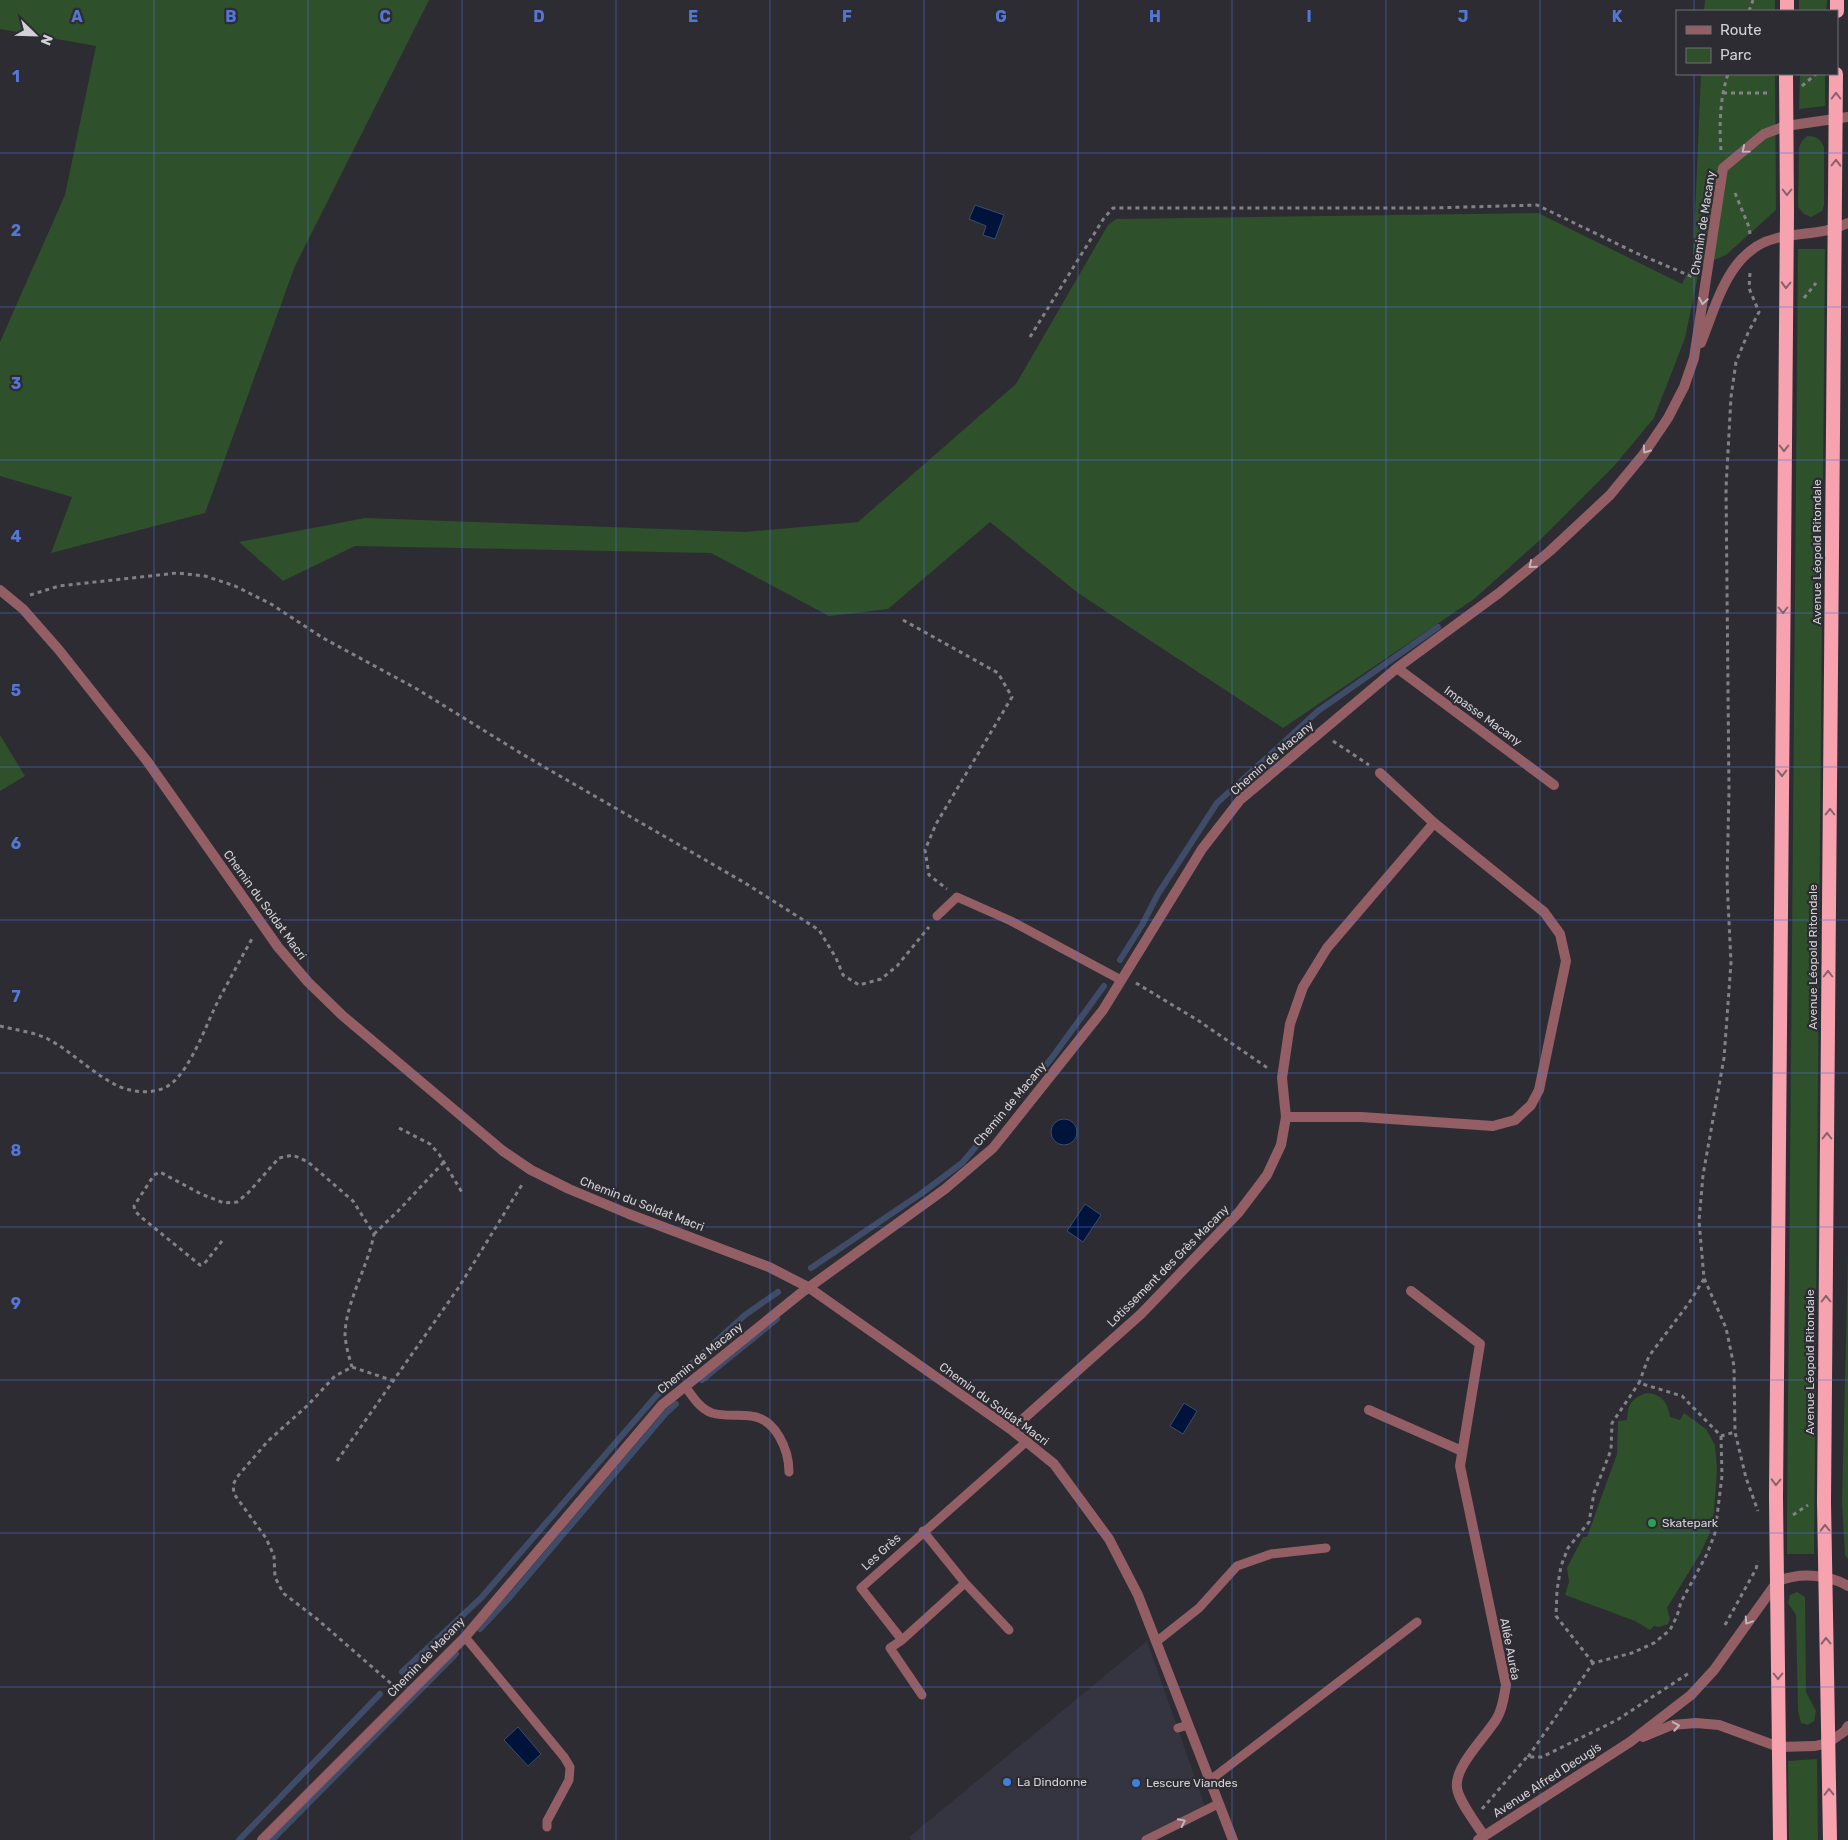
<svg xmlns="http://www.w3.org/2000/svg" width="1848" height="1840" font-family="Rubik,sans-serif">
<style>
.built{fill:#353541}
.green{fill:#2e502b}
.water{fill:#00133a;stroke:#3f4c69}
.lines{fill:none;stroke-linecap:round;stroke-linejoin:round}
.stream{stroke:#3f4c69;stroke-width:6}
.path{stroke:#818186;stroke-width:3;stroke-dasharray:4 4;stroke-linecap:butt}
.service{stroke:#945e65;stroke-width:9}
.minor{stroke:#945e65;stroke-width:10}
.tertiary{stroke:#945e65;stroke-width:10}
.trunk{stroke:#f6a2af;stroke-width:14}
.oneway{stroke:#87616b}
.oneway2{stroke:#c2b5ba}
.grid{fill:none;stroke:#5376d7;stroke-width:1;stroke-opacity:0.55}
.leisure-dot{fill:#2e9e5b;stroke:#2d2c33;stroke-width:2}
.shop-dot{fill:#3f7fe0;stroke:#2d2c33;stroke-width:2}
.labels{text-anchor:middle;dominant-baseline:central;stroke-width:4.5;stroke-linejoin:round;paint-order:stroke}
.street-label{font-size:12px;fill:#d2d2d6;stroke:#2d2c33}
.poi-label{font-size:12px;fill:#d2d2d6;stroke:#2d2c33;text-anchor:start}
.grid-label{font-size:16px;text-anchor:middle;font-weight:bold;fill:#5376d7;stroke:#2d2c33;stroke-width:4.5;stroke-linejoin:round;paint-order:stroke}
</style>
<rect width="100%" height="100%" fill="#2d2c33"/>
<path class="built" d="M1147 1641 1207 1812 1154 1840H911L909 1837Z"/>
<path class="green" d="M0 0H429L295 266 205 513 51 553 72 497 0 476V342L65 195 96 46 0 29Z
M1705 0H1775V11H1704Z
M1799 0H1827L1826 11H1799Z
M1701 74H1775L1776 210 1726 255 1700 266 1685 338 1654 418 1614 466 1540 540 1474 599 1283 728 1078 593 990 522 888 609 829 616 711 553 355 546 283 581 239 542 365 518 745 532 858 522 1016 384 1108 225 1116 219 1538 213 1682 284 1693 262Z
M1800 74H1825V106L1799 109Z
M1807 136C1817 136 1820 139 1824 147V205L1822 211 1811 217 1804 214 1798 207 1799 147 1802 141Z
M1798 249H1825L1814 1554H1787V1521Z
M0 735 25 776 0 791Z
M1848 1256V1559L1845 1555 1842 1503Z
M1647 1393C1662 1394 1668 1403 1670 1417L1680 1420 1684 1413 1706 1429 1715 1445 1717 1469 1714 1511 1709 1535 1700 1554 1667 1608 1670 1619 1668 1624 1659 1627 1654 1626 1650 1630 1635 1621 1565 1595 1569 1582 1567 1568 1583 1537H1587L1617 1454 1618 1421 1627 1420C1628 1404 1631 1398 1647 1393Z
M1797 1592 1805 1597 1806 1692 1816 1711 1814 1721 1808 1725 1801 1723 1798 1711 1796 1615 1788 1603 1790 1595Z
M1817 1759 1818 1840H1789L1788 1761Z"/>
<path class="water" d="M975 205 1004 215 995 239 983 235 986 226 969 219Z
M1051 1132a13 13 0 1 1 26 0a13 13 0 1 1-26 0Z
M1085 1204 1101 1215 1083 1242 1067 1231Z
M1184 1403 1197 1411 1183 1434 1170 1426Z
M518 1727 541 1754 528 1766 504 1740Z"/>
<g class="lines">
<path class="stream" d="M1120 960 1142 925 1158 894 1217 803 1318 711 1438 627
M811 1268 922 1193 962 1163 1051 1059 1104 986
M702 1380 777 1319
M480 1629 509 1598 666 1413 676 1404
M402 1672 481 1598 657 1395 745 1315 778 1292
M239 1840 380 1694
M272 1840 456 1654"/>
<path class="path" d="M1749 11 1753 0
M1802 86 1816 74
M1723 93H1770
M1721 150C1719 126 1720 97 1728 74
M1735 193 1749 227 1750 234
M1750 273 1749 288 1759 312 1748 333 1736 362 1731 397 1726 488 1729 791 1727 880 1731 963 1724 1058 1703 1175 1699 1221 1704 1278 1726 1328 1734 1366 1735 1432 1746 1478 1758 1511
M1804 298 1816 283
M1030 337 1104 218 1113 208H1431L1537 205 1636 253 1693 277
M30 595 59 586 177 573 205 576 235 586 271 604 323 638 417 689 522 754 745 883 819 930 836 958 843 975 859 985 881 979 897 966 929 927
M903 620 998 673 1012 697 936 824 925 850 929 875 947 889
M1333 741 1369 765
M1136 983 1199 1021 1269 1069
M0 1026C15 1030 34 1032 48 1039 72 1052 90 1071 114 1084 130 1093 157 1096 172 1083 191 1068 207 1023 218 1001 230 979 241 958 253 937
M399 1128 430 1144 439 1154 463 1194
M374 1234 398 1211 443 1163
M222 1241 204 1264 200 1265 141 1217 135 1211 134 1206 154 1175 160 1172 201 1194 224 1203 237 1202 248 1193 279 1158 293 1155 308 1162 353 1201 374 1234C368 1267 345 1303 345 1336 346 1346 349 1357 352 1367
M1704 1279 1689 1303 1649 1356 1639 1383 1682 1396 1721 1436 1735 1432
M394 1381 352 1367 335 1376 308 1405 268 1441 237 1477 233 1485 234 1494 266 1538 274 1556 275 1577 283 1593 317 1619 395 1687
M337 1461 459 1287 523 1183
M1793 1515 1808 1505
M1725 1625 1756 1569 1758 1561
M1593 1663 1556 1616 1557 1590 1561 1566 1568 1548 1589 1522 1594 1493 1611 1450 1612 1423 1639 1383
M1528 1757 1593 1663 1632 1653 1654 1643 1670 1630 1677 1616 1681 1602 1707 1554 1715 1533 1722 1476 1721 1436
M1482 1809 1527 1757H1542L1617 1720 1689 1673"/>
<path class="service" d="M937 916 957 897 1011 921 1121 980
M685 1386C692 1396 700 1409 712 1413 725 1417 738 1414 751 1416 776 1419 789 1450 789 1472
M965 1583 1009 1630
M465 1637 564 1757 570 1767 569 1780 547 1821V1827
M902 1640 965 1583 923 1531
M1156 1642 1199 1608 1237 1566 1271 1554 1326 1548
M922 1695 890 1648 902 1640 861 1588 1027 1441
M1178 1728 1188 1725
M1209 1781 1417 1622
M1146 1840 1218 1804"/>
<path class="minor" d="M1701 343C1717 303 1729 249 1777 238 1802 232 1824 235 1848 223
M0 590 23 609 59 650 147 761 278 947 308 982 343 1016 503 1151 531 1170 569 1189 629 1214 769 1267 808 1287 1013 1431 1054 1464 1109 1539 1138 1595 1233 1840
M1397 668 1554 785
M1286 1117H1361L1493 1126 1515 1120 1531 1105 1539 1090 1566 961 1560 934 1544 912 1434 823 1380 773
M1411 1291 1480 1344 1460 1466 1506 1685C1504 1696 1503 1708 1497 1718 1486 1737 1454 1766 1457 1788 1459 1802 1476 1823 1484 1836
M1369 1410 1462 1451
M1013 1431 1022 1420 1141 1314 1239 1212 1267 1175 1281 1145 1286 1117 1282 1078 1290 1024 1303 987 1327 948 1434 823
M262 1840 465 1637 662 1405 801 1293 945 1189 993 1148 1103 1010 1202 849 1240 800 1397 668 1499 593 1550 551 1610 495 1643 455 1668 418 1684 387 1694 358 1723 168 1764 134 1786 126 1848 117"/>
<path class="tertiary" d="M1643 1737 1672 1725 1696 1723 1719 1725 1779 1747 1815 1746 1828 1743 1845 1731 1848 1726
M1478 1840 1630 1742 1691 1695 1714 1670 1777 1582C1798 1572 1828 1574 1848 1586"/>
<path class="trunk" d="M1787 11V0
M1837 11V0
M1780 1840 1776 1497 1787 212 1786 74
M1830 1840 1824 1502 1836 74"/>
</g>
<defs><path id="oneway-chevron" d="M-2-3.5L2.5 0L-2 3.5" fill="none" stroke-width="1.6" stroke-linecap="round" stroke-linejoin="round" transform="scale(1.25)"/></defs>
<g class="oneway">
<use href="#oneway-chevron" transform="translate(1836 96) rotate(-90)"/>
<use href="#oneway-chevron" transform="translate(1836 163) rotate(-89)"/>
<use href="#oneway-chevron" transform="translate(1787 192) rotate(90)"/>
<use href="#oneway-chevron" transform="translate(1786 285) rotate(91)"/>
<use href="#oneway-chevron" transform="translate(1784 448) rotate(90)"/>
<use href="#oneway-chevron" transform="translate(1783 610) rotate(90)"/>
<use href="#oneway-chevron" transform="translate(1782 773) rotate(90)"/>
<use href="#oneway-chevron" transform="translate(1830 812) rotate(-90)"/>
<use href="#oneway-chevron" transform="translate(1828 974) rotate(-90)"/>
<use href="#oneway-chevron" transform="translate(1827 1136) rotate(-90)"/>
<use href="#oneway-chevron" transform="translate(1826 1299) rotate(-90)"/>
<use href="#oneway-chevron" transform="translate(1776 1482) rotate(91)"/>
<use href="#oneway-chevron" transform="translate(1825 1528) rotate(-91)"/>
<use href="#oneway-chevron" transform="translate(1826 1641) rotate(-91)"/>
<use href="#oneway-chevron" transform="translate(1778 1676) rotate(90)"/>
<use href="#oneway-chevron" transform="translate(1829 1792) rotate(-91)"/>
</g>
<g class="oneway2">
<use href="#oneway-chevron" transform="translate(1745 150) rotate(140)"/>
<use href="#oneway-chevron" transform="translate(1703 301) rotate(99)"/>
<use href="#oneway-chevron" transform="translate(1646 450) rotate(125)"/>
<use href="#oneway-chevron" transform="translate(1532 565) rotate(140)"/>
<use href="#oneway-chevron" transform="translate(1748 1621) rotate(124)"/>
<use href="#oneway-chevron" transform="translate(1676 1726) rotate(-10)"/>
<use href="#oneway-chevron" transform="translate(1182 1822) rotate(-26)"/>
</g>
<path class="grid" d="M154 0V1840M308 0V1840M462 0V1840M616 0V1840M770 0V1840M924 0V1840M1078 0V1840M1232 0V1840M1386 0V1840M1540 0V1840M1694 0V11M1694 74V1840M0 153H1848M0 307H1848M0 460H1848M0 613H1848M0 767H1848M0 920H1848M0 1073H1848M0 1227H1848M0 1380H1848M0 1533H1848M0 1687H1848"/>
<circle class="leisure-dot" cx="1652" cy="1523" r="5"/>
<g class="shop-dot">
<circle cx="1007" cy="1782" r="5"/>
<circle cx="1136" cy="1783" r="5"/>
</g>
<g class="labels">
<g class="street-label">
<text transform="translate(1703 223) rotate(-81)">Chemin de Macany</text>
<text transform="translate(1817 552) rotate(-90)">Avenue Léopold Ritondale</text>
<text transform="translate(1483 716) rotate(36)">Impasse Macany</text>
<text transform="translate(1272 758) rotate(-41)">Chemin de Macany</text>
<text transform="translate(265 905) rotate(54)">Chemin du Soldat Macri</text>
<text transform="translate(1813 957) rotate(-90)">Avenue Léopold Ritondale</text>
<text transform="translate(1010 1104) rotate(-50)">Chemin de Macany</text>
<text transform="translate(642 1204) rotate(21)">Chemin du Soldat Macri</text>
<text transform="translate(1168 1266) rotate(-45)">Lotissement des Grès Macany</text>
<text transform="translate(700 1358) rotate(-39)">Chemin de Macany</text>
<text transform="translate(1810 1362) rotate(-90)">Avenue Léopold Ritondale</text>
<text transform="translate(994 1404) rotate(36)">Chemin du Soldat Macri</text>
<text transform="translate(881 1552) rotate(-42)">Les Grès</text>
<text transform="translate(1510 1649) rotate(79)">Allée Auréa</text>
<text transform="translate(426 1657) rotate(-46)">Chemin de Macany</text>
<text transform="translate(1547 1780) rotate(-33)">Avenue Alfred Decugis</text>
</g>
<g class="poi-label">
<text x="1662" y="1523">Skatepark</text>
<text x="1017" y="1782">La Dindonne</text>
<text x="1146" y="1783">Lescure Viandes</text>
</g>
</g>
<g class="grid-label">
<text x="77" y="22">A</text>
<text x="231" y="22">B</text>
<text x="385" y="22">C</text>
<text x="539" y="22">D</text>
<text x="693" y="22">E</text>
<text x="847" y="22">F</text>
<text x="1001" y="22">G</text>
<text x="1155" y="22">H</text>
<text x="1309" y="22">I</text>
<text x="1463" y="22">J</text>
<text x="1617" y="22">K</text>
<text x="16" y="82">1</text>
<text x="16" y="236">2</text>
<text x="16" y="389">3</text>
<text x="16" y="542">4</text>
<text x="16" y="696">5</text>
<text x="16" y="849">6</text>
<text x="16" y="1002">7</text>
<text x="16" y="1156">8</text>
<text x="16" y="1309">9</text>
</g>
<rect x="1676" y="10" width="162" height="65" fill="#2d2c33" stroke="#6f6e74"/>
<rect x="1686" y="26" width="25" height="8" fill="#945e65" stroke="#6f6e74"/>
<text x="1720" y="35" font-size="15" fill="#d2d2d6">Route</text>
<rect x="1686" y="48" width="25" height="15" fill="#2e502b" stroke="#6f6e74"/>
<text x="1720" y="60" font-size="15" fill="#d2d2d6">Parc</text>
<g transform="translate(35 35) rotate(113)" stroke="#2d2c33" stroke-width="4" paint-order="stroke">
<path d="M0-4L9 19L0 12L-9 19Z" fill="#d2d2d6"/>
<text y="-8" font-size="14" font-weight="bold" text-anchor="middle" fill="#d2d2d6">N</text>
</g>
</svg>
